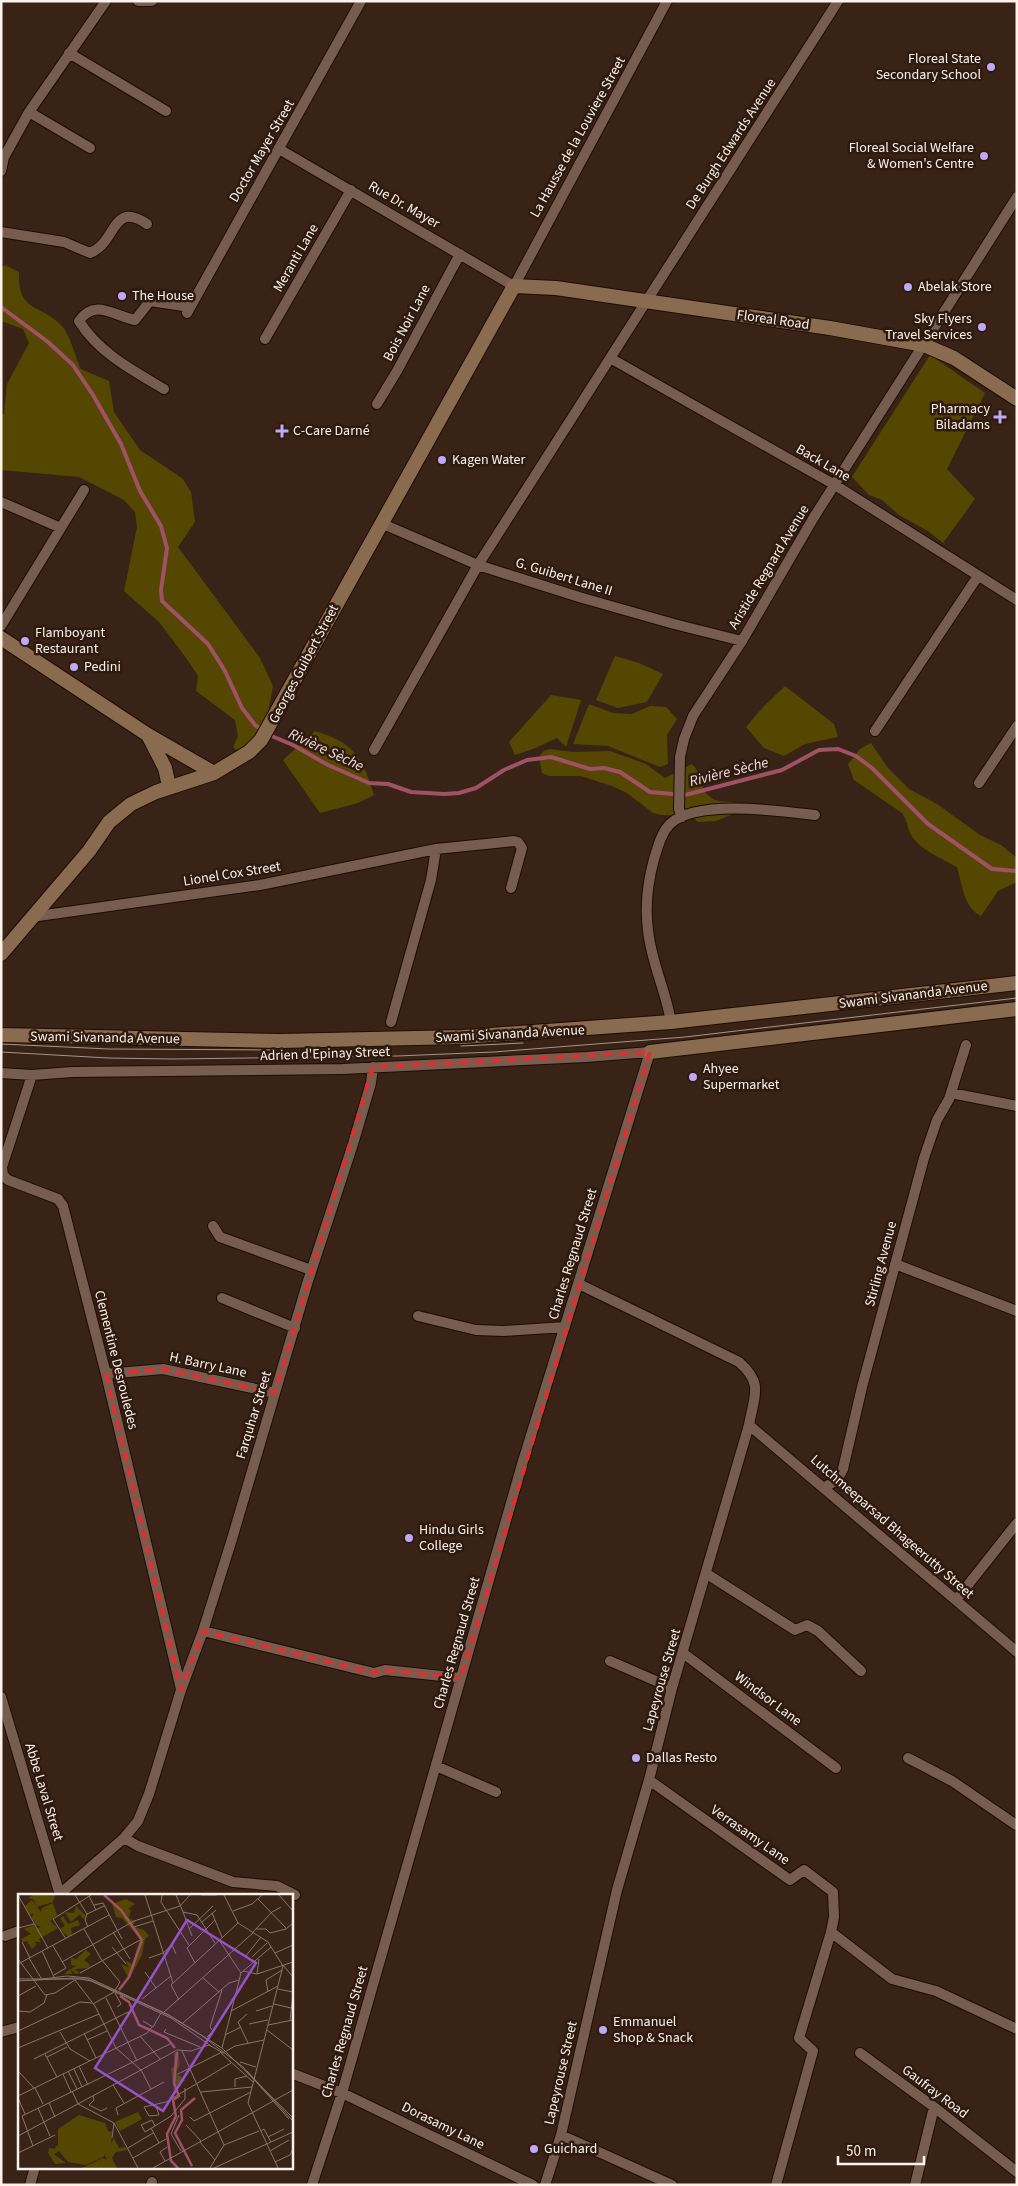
<svg xmlns="http://www.w3.org/2000/svg" width="1018" height="2186" font-family="'Source Sans 3',sans-serif">
<style>
.green{fill:#554702}
.lines{fill:none;stroke-linecap:round;stroke-linejoin:round}
.stream{stroke:#9f5166;stroke-width:4}
.street-casing{stroke:#1f0c03;stroke-width:12}
.secondary-casing{stroke:#1f0c03;stroke-width:16}
.street{stroke:#765d4f;stroke-width:10}
.secondary{stroke:#896b50;stroke-width:14}
.tram{stroke:#a5958c;stroke-width:1}
.marked{fill:none;stroke:#d83232;stroke-width:4;stroke-dasharray:10 6;stroke-linejoin:round}
.poi-dot{fill:#bda9f5;stroke:#2e1a0e;stroke-width:2}
.labels{text-anchor:middle;dominant-baseline:central;stroke-width:5;stroke-linejoin:round;paint-order:stroke}
.poi-label{font-size:14px;fill:#fdf1ea;stroke:#2e1a0e;text-anchor:start}
.street-label{font-size:14px;fill:#fdf1ea;stroke:#2e1a0e}
.water-label{font-size:15px;font-style:italic;fill:#f1d9dd;stroke:#2e1a0e}
.inset-river{fill:none;stroke:#9f5166;stroke-width:2.5}
.inset-road{fill:none;stroke:#87756b;stroke-width:1}
.view{fill:#9553c8;fill-opacity:0.15;stroke:#9553c8;stroke-width:2.5}
.inset-edge{fill:none;stroke:#fdf1ea;stroke-width:2.5}
</style>
<rect width="100%" height="100%" fill="#392317"/>
<path class="green" d="M5 265 19 272C17 313 40 303 62 326 69 333 76 358 81 369L109 381 114 412 140 450 183 479 191 492 195 522 178 547 260 658 273 686 264 734 241 753 233 747 238 736 235 720 196 691 198 676 189 662 160 623 124 591 137 527 135 512 124 500 79 477 1 470V416L4 414 7 384 29 343 23 329 1 321V268Z
M930 355 985 393 947 469 975 499 943 543 928 531 899 515 882 500 869 495 852 477Z
M615 656 639 663 663 674 647 702 618 708 596 700Z
M785 686 834 724 838 737 805 744 784 756 764 748 746 727 764 706Z
M551 695 581 700 566 747 557 738 533 749 515 755 509 742Z
M589 704 613 713 632 714 650 706 666 707 677 719 667 735 668 764 660 767 608 746 573 744Z
M315 731C355 743 362 757 374 795L358 803 320 813 283 760Z
M871 743 888 768 909 789 937 804 980 835 1001 845 1017 858V882L998 891 981 916C964 908 962 884 957 867 944 860 919 849 911 835 907 828 908 821 902 813L854 780 848 764 860 749Z
M550 749 572 752 610 751 646 764 665 778 692 764C704 776 697 791 715 800 722 803 730 800 738 804V812L716 821 698 822 692 816 661 815 653 813 627 793 612 786 581 776H549L542 773 539 757 543 751Z"/>
<g class="lines">
<path class="stream" d="M1 307 48 342 73 365 93 395 121 444 140 491 161 526 167 548 161 590 162 601 208 644 225 671 242 708 255 725 262 730
M267 734 293 745 328 765 369 783 388 784 411 792 444 794 459 793 476 788 504 770 527 760 551 757 590 769 604 768 620 772 650 792 685 795 782 770 819 750 838 749 856 756 872 768 928 824 992 869 1017 871"/>
<g class="street-casing">
<path id="street" d="M138 1H152
M69 53 166 111
M29 112 90 148
M279 149 514 286 667 1
M1 171 4 157 29 112 106 1
M1 232 64 242 90 253C117 243 111 200 147 224
M187 313 361 1
M265 339 351 190
M610 358 835 485 1017 600
M164 389C132 370 99 353 79 321 95 298 114 316 135 320L150 301 190 307
M377 404 397 371 460 254
M1 502 61 528
M383 524 478 565 579 597 674 624 742 641
M1 626 84 490
M875 731 978 576
M374 750 478 565 838 1
M979 783 1017 726
M682 817 679 809 680 757 684 739 693 716 742 641 814 517 1017 197
M31 917 260 885 436 849 514 841 518 842 522 848 511 888
M391 1022 431 880 436 849
M671 1022C666 991 651 962 648 930 645 907 648 881 654 859 658 847 661 833 670 824 696 799 781 811 815 815
M1 1073 32 1075 72 1072 343 1069 586 1057 650 1052 523 1461 342 2093 312 2185
M32 1075 2 1167 3 1175 8 1180 58 1199 63 1206 106 1374 181 1689
M951 1093 1017 1106
M213 1226 220 1237 311 1270
M895 1264 1017 1311
M222 1298 295 1328
M418 1316 476 1330 504 1331 565 1327
M106 1374 163 1369 275 1393
M749 1425 1017 1652
M825 1487 837 1480 843 1469 862 1387 924 1158 937 1120 949 1099 966 1045
M707 1574 795 1630 807 1625 818 1631 861 1671
M956 1600 1017 1523
M203 1631 374 1673 385 1670 461 1678
M683 1653 836 1768
M610 1661 672 1688
M1 1697 60 1895
M908 1758 952 1781 1016 1825 1017 1823
M436 1766 496 1792
M649 1780 790 1880 804 1870 833 1892 834 1917 831 1932 799 2038 813 2051 776 2185
M124 1838 138 1846 233 1882 277 1886 295 1895
M60 1894 124 1838 138 1821 149 1794 181 1690 203 1631 232 1539 307 1284 353 1144 371 1083 373 1067
M831 1932 892 1979 936 1991 1017 2029
M5 1936 19 1931
M1 2032 19 2027
M860 2053 934 2107 1017 2172
M291 2073 342 2093 533 2185
M561 2135 672 2185
M30 2185 35 2167
M151 2185 152 2182
M545 2185 561 2135 617 1890 649 1780 672 1688 749 1425C754 1395 764 1384 739 1362L579 1284
M915 2185 934 2107"/>
</g>
<g class="secondary-casing">
<path id="secondary" d="M1 638 148 735 214 773
M148 735 165 768 169 786
M1 954 89 851 109 822 131 804 156 792 214 773 249 752 261 740 514 286 556 288 830 328 924 345 954 358 1017 399
M1 1035 279 1041 462 1037 671 1022 1017 983
M650 1052 1017 1009"/>
</g>
<use href="#street" class="street"/>
<use href="#secondary" class="secondary"/>
<path class="tram" d="M1 1044 109 1049 276 1050
M461 1046 523 1043
M1 1052 108 1058 173 1059 397 1056 494 1052 685 1037 1017 998"/>
</g>
<path class="marked" d="M650 1052 461 1678 385 1670 374 1673 203 1631 181 1690 106 1374 163 1369 275 1393 373 1067Z"/>
<g class="poi-dot">
<circle cx="991" cy="67" r="5"/>
<circle cx="984" cy="156" r="5"/>
<circle cx="908" cy="287" r="5"/>
<circle cx="122" cy="296" r="5"/>
<circle cx="982" cy="327" r="5"/>
<path d="M997.5 409.5h5v5h5v5h-5v5h-5v-5h-5v-5h5z"/>
<path d="M279.5 423.5h5v5h5v5h-5v5h-5v-5h-5v-5h5z"/>
<circle cx="442" cy="460" r="5"/>
<circle cx="25" cy="641" r="5"/>
<circle cx="74" cy="667" r="5"/>
<circle cx="693" cy="1077" r="5"/>
<circle cx="409" cy="1538" r="5"/>
<circle cx="636" cy="1758" r="5"/>
<circle cx="603" cy="2030" r="5"/>
<circle cx="534" cy="2149" r="5"/>
</g>
<g class="labels">
<g class="poi-label">
<text x="981" y="59" text-anchor="end">Floreal State<tspan x="981" dy="16">Secondary School</tspan></text>
<text x="974" y="148" text-anchor="end">Floreal Social Welfare<tspan x="974" dy="16">&amp; Women's Centre</tspan></text>
<text x="918" y="287">Abelak Store</text>
<text x="132" y="296">The House</text>
<text x="972" y="319" text-anchor="end">Sky Flyers<tspan x="972" dy="16">Travel Services</tspan></text>
<text x="990" y="409" text-anchor="end">Pharmacy<tspan x="990" dy="16">Biladams</tspan></text>
<text x="293" y="431">C-Care Darné</text>
<text x="452" y="460">Kagen Water</text>
<text x="35" y="633">Flamboyant<tspan x="35" dy="16">Restaurant</tspan></text>
<text x="84" y="667">Pedini</text>
<text x="703" y="1069">Ahyee<tspan x="703" dy="16">Supermarket</tspan></text>
<text x="419" y="1530">Hindu Girls<tspan x="419" dy="16">College</tspan></text>
<text x="646" y="1758">Dallas Resto</text>
<text x="613" y="2022">Emmanuel<tspan x="613" dy="16">Shop &amp; Snack</tspan></text>
<text x="544" y="2149">Guichard</text>
</g>
<g class="street-label">
<text transform="translate(578 137) rotate(-61)">La Hausse de la Louviere Street</text>
<text transform="translate(731 144) rotate(-57)">De Burgh Edwards Avenue</text>
<text transform="translate(262 151) rotate(-60)">Doctor Mayer Street</text>
<text transform="translate(404 205) rotate(30)">Rue Dr. Mayer</text>
<text transform="translate(296 258) rotate(-60)">Meranti Lane</text>
<text transform="translate(773 320) rotate(8)">Floreal Road</text>
<text transform="translate(407 323) rotate(-62)">Bois Noir Lane</text>
<text transform="translate(823 463) rotate(30)">Back Lane</text>
<text transform="translate(769 567) rotate(-59)">Aristide Regnard Avenue</text>
<text transform="translate(564 577) rotate(17)">G. Guibert Lane II</text>
<text transform="translate(304 664) rotate(-62)">Georges Guibert Street</text>
<text transform="translate(232 874) rotate(-9)">Lionel Cox Street</text>
<text transform="translate(913 995) rotate(-7)">Swami Sivananda Avenue</text>
<text transform="translate(510 1034) rotate(-3)">Swami Sivananda Avenue</text>
<text transform="translate(105 1038) rotate(1)">Swami Sivananda Avenue</text>
<text transform="translate(325 1054) rotate(-2)">Adrien d'Epinay Street</text>
<text transform="translate(573 1254) rotate(-73)">Charles Regnaud Street</text>
<text transform="translate(881 1264) rotate(-75)">Stirling Avenue</text>
<text transform="translate(116 1360) rotate(76)">Clementine Desrouledes</text>
<text transform="translate(208 1365) rotate(12)">H. Barry Lane</text>
<text transform="translate(254 1415) rotate(-73)">Farquhar Street</text>
<text transform="translate(892 1527) rotate(41)">Lutchmeeparsad Bhageerutty Street</text>
<text transform="translate(457 1643) rotate(-74)">Charles Regnaud Street</text>
<text transform="translate(662 1680) rotate(-74)">Lapeyrouse Street</text>
<text transform="translate(768 1699) rotate(37)">Windsor Lane</text>
<text transform="translate(44 1792) rotate(73)">Abbe Laval Street</text>
<text transform="translate(750 1835) rotate(35)">Verrasamy Lane</text>
<text transform="translate(345 2032) rotate(-74)">Charles Regnaud Street</text>
<text transform="translate(561 2073) rotate(-77)">Lapeyrouse Street</text>
<text transform="translate(935 2092) rotate(37)">Gaufray Road</text>
<text transform="translate(443 2126) rotate(26)">Dorasamy Lane</text>
</g>
<g class="water-label">
<text transform="translate(326 750) rotate(25)">Rivière Sèche</text>
<text transform="translate(729 772) rotate(-14)">Rivière Sèche</text>
</g>
</g>
<g transform="translate(18 1894)">
<rect width="275" height="275" fill="#392317"/>
<path d="M15 1H37L35 8 19 13 15 5 10 4ZM108 5 117 10 110 15 113 16 111 24 118 28 113 32 126 36 131 42 127 45 124 61 111 85 103 70 111 74 107 66 114 70 122 45 104 24 98 23 94 10ZM14 6 23 18 24 14 35 9 39 21 32 27 40 34 21 45 23 48H16L19 50 14 55 9 47 5 48 3 45 13 40 6 35 16 31 19 35 23 33 18 31 14 24 15 19 11 21 7 12ZM58 12 68 22 65 25 62 20 53 28 47 18 56 19ZM45 22 50 30 60 26 62 31 53 34 54 41 50 43 42 35 47 32 42 24ZM68 56 73 60 66 66 72 71 70 74 57 75 62 79 68 78 57 80 53 75 54 80H47L49 77 58 72 53 71V64L58 65ZM160 157 162 171 158 178 167 187 158 192 156 198 153 175 156 172V159ZM120 218 124 225 102 237 97 228ZM61 221 87 229 91 238 94 237 93 252 85 263 68 271 50 268 41 257 36 260 48 269 37 270 30 259 31 254 37 255 38 251 40 253V235ZM96 244 101 254 107 253 110 256 98 258 94 264 99 274H64L85 264 89 266 87 261Z" fill="#554702"/>
<path class="inset-river" d="M86 1 103 16 124 46 111 83 101 96M102 102 111 108 121 131 149 144 157 154M159 158 156 189 161 202 155 206 158 222 149 240 153 267 160 274M174 272 157 239 164 226 163 216 177 204"/>
<path class="inset-road" d="M0 1 30 54M57 1 69 20 67 26 70 33M127 1 155 89M144 1 143 8 171 51M158 1 165 18 179 21 197 49M183 1H199M206 1 220 29 250 48 265 72 230 209 260 274M261 1 275 17M71 2 78 16M240 5 269 35M76 11 85 9 104 45M215 17 234 10 244 1M165 18 174 42M194 19 204 43M69 20 86 12M184 28 198 16M116 33 135 27M0 34 16 30M66 35 83 65 102 88 96 98 75 110M171 35 195 12M238 35H248L252 39 268 35 275 29M95 38 112 65M234 39 254 18 263 13M48 45 35 25 73 1M201 46 223 79M4 48 12 64M35 52 48 74 36 81M94 53 108 70M24 57 36 83M257 59 275 51M227 63 243 43M234 63 249 49M11 64 23 84M131 64 145 59 154 51 158 60M0 65 27 101 37 99 57 86 77 112 98 154 123 176 159 156 173 157 191 151 205 159 217 152 246 146M44 68 116 27 162 12 172 1M177 69 169 54 197 26M0 70 91 21M265 71 275 83M225 77 239 80 275 68M127 78 138 94M62 79 122 46M239 80 241 65M185 84 201 98M0 85H70L150 121 183 141 225 173 271 225M16 86 49 82 71 84 151 121 204 154 275 224M0 87 57 84 73 87 153 124 193 152M260 95 275 98M250 98 248 86 264 76M97 99 103 110 99 113M0 102 18 92M88 104 119 167M124 105 153 82M161 106 153 91 220 29M256 110 273 114M0 117 12 118 26 109 29 101M213 117 260 92M238 117 254 112M146 118 235 39M229 120 220 128 230 149M125 127 135 133 143 119M272 127 275 100M165 129 211 89 221 86M231 130 250 126M250 131 275 126M148 135 146 138 182 153M249 136 275 156M0 137 62 108 74 109M42 138 52 155 72 167M66 139 78 164M207 141 223 133M122 142 142 165M189 143 195 137 192 133 204 96M69 146 89 137M0 154 81 120M204 154 223 79 253 53M164 157 206 251M202 158 235 188M27 160 39 183M29 163 49 153M16 165 110 118M222 168 238 173M61 172 70 191M56 175 64 193M0 177 16 194M50 177 59 195M229 177 275 227M45 180 53 198M160 180 202 159M95 191 106 209M217 193V185L229 182M17 194 25 210M54 197 60 210 96 229 120 274M183 198 234 193M0 202 129 139 134 133M75 202 76 206 71 211 83 217 89 214M0 204 7 220M31 209 37 223M138 212 141 221 131 222 126 213 148 208 213 169M20 214 32 242M100 221 98 214 146 188M161 221 153 240 163 257M172 223 176 227 233 198M168 231 183 247M137 232 134 226 123 231 127 238 137 232 153 222 167 205V194M133 234 141 249M243 237 246 235 253 248M0 242 123 176 133 195M250 243 266 235M94 244 96 229M182 248 197 266M206 251 241 237M15 252 4 222 152 150M110 254 135 239M252 257 271 246M0 259 37 241M115 264 148 245M147 267 142 258 149 253M257 268 272 261 275 255M135 274 275 196M192 274 206 251M196 274 275 238"/>
<path class="view" d="M169 26 238 69 145 217 77 174Z"/>
<rect width="275" height="275" class="inset-edge"/>
</g>
<rect width="1018" height="2186" fill="none" stroke="#fdf1ea" stroke-width="5"/>
<path d="M838 2156v8h86v-8" fill="none" stroke="#fdf1ea" stroke-width="2.5"/>
<text x="846" y="2156" font-size="15" fill="#fdf1ea" stroke="#2e1a0e" stroke-width="4" paint-order="stroke">50 m</text>
</svg>
